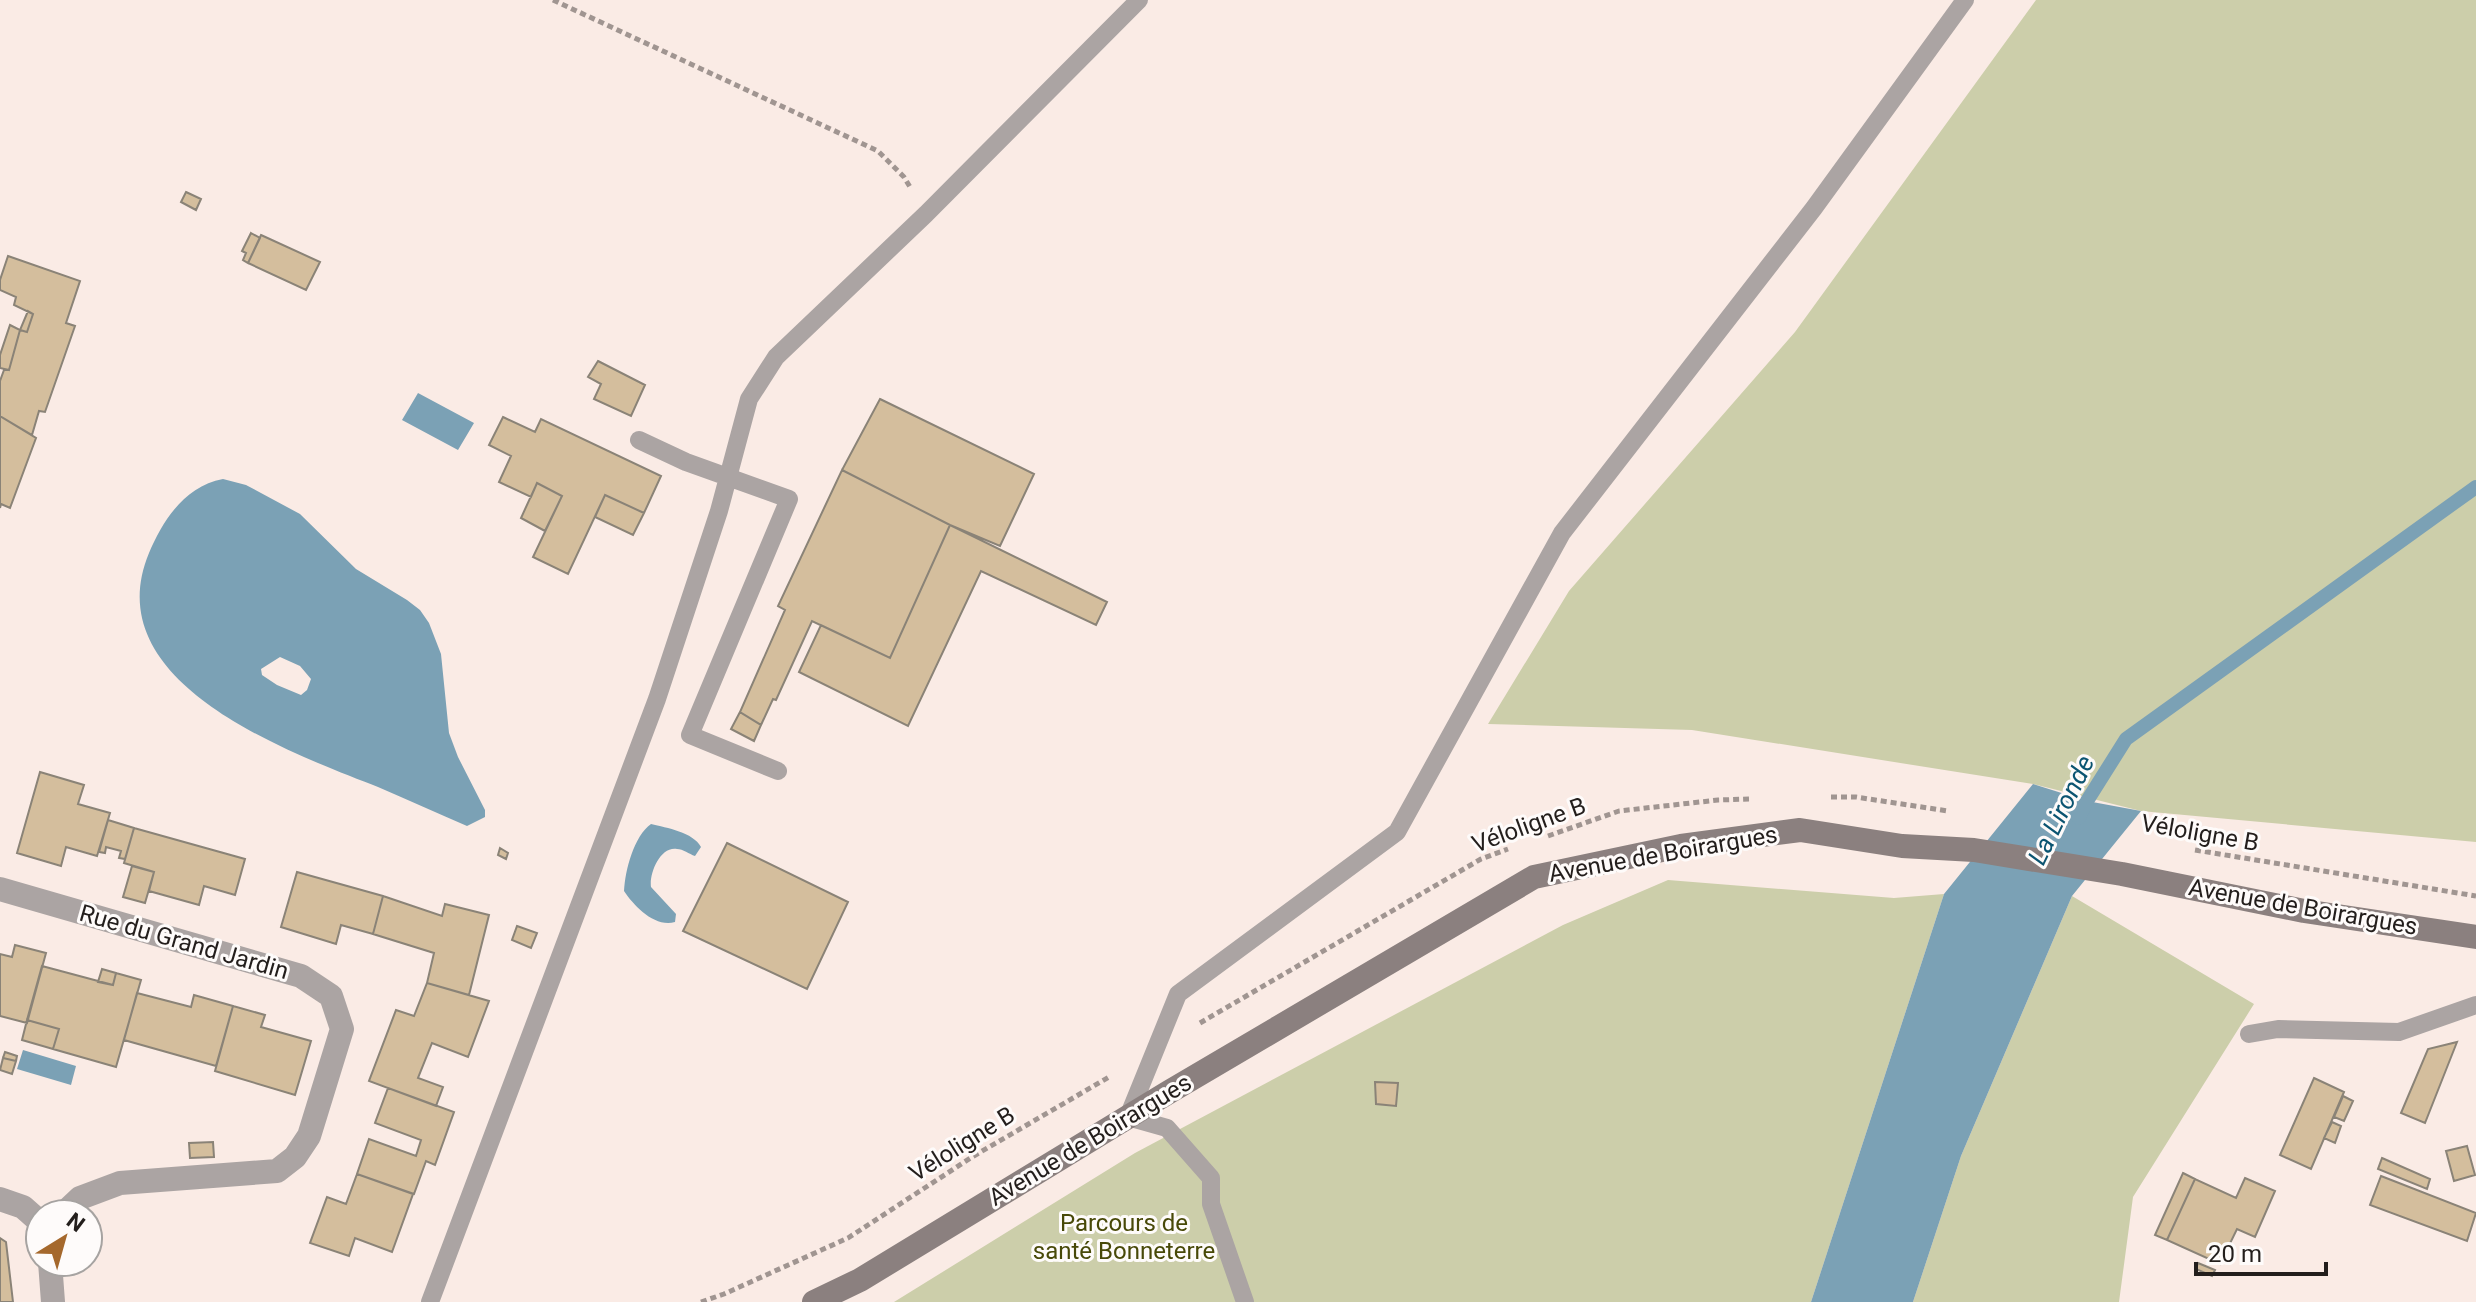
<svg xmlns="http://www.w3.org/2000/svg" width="2476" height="1302" font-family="Roboto,sans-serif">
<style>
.green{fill:#ccceaa}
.water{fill:#7ba1b5;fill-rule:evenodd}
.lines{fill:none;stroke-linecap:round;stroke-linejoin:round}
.stream{stroke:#7ba1b5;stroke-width:14}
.building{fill:#d4be9d;stroke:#8a8377;stroke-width:2}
.path{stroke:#a09591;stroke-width:5;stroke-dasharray:6 4;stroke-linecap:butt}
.lane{stroke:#aba4a3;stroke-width:18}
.street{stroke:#aba4a3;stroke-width:24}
.secondary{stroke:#8b807f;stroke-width:24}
.labels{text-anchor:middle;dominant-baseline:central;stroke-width:6;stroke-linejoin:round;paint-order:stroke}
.street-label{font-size:24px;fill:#231e1c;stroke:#fefbfa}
.park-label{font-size:24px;fill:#484908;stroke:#fefbfa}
.water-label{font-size:26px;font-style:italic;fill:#0b5471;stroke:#fefbfa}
</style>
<rect width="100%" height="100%" fill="#faebe5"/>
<path class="green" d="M2036 0H2476V842L2141 811 2033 784 1692 730 1488 724 1569 591 1795 332Z
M1668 880 1894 898 1944 894 1811 1302H894L1135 1153 1563 925Z
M2072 896 2254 1004 2133 1197 2119 1302H1913L1961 1156Z"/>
<path class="water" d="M418 393 474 423 458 450 402 420Z
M223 479 246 485 300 514 356 569 407 600 420 610 429 623 441 654 449 733 458 757 485 810V817L467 826C437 813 408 800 378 787 289 752 95 683 149 553 163 520 185 486 223 479ZM280 657 300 666 311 679 307 690 301 695 277 685 262 675 261 669Z
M2033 784 2087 801 2141 811 2072 896 1961 1156 1913 1302H1811L1944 894Z
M651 824C667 828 693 832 701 847L695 856C689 854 683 849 677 849 660 846 649 874 651 887L676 914 675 922C655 928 634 906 624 891 625 870 634 836 651 824Z
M23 1050 76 1066 71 1085 17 1069Z"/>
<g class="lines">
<path class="stream" d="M2079 818 2087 801 2126 739 2476 487"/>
</g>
<path class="building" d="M186 192 201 199 196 210 181 202Z
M251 233 260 238 248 263 243 260 246 253 242 251Z
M261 235 320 262 306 290 248 263Z
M8 256 80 281 66 323 75 326 45 412 39 411 32 435 0 416V381L4 370H9L20 330 27 332 33 314 14 305 16 297 0 290V280Z
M28 311 33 314 27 332 20 330Z
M10 325 20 330 9 370 0 368V355Z
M598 361 645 385 631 416 594 399 601 384 588 377Z
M880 399 1034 474 1000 546 950 525 842 470Z
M0 416 36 438 10 508 1 504 0 508Z
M503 417 535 432 541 419 661 476 644 513 605 495 568 574 533 557 562 496 537 483 531 497 499 482 511 456 489 445Z
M842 470 950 525 890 658 812 621 776 700 773 699 761 725 740 712 785 610 778 606Z
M537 483 562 496 545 531 521 518Z
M605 495 644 513 633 535 595 517Z
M950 525 1107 602 1096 625 981 571 908 726 799 672 821 625 890 658Z
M740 712 761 725 754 741 731 729Z
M40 772 84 785 78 804 110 813 97 856 66 847 61 866 17 853Z
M108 820 134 828 125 859 119 858 121 851 106 847 105 853 99 852Z
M134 828 245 859 235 895 204 886 199 905 149 891 154 872 124 863Z
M727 843 848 902 807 989 683 931Z
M500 848 508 853 506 859 498 855Z
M132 866 154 872 145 903 123 897Z
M297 872 383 896 373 934 341 925 336 944 281 927Z
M383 896 442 916 445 904 489 915 469 995 427 983 434 953 373 934Z
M517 926 537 933 531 948 512 940Z
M15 945 46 953 27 1023 0 1016V954L12 957Z
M42 966 113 985 116 973 141 980 116 1067 53 1049 59 1029 27 1020Z
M102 969 116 973 113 985 98 982Z
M427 983 489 1001 468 1057 432 1043 418 1078 443 1087 436 1106 369 1081 396 1010 414 1016Z
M137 993 191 1007 194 995 233 1006 216 1066 124 1040Z
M233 1006 265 1015 261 1027 311 1041 295 1095 215 1071Z
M27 1020 59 1029 53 1049 22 1040Z
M2457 1042 2425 1123 2401 1113 2428 1049Z
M5 1052 17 1056 16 1061 3 1058Z
M3 1058 16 1061 12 1074 0 1070Z
M2314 1078 2344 1092 2311 1169 2280 1155Z
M1375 1082 1398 1083 1396 1106 1376 1104Z
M388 1088 454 1112 435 1165 426 1161 414 1194 357 1174 369 1139 416 1156 421 1140 375 1123Z
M2343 1096 2353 1101 2344 1121 2334 1117Z
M2332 1122 2341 1126 2335 1143 2324 1138Z
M213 1142 214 1157 190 1158 189 1143Z
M2467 1146 2475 1175 2454 1181 2446 1151Z
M2382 1158 2430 1179 2427 1189 2378 1169Z
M2183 1173 2195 1179 2167 1240 2155 1235Z
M357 1174 413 1194 392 1252 355 1238 349 1256 310 1243 327 1197 346 1204Z
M2381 1176 2476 1213 2467 1241 2370 1205Z
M2245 1178 2275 1191 2255 1237 2237 1229 2220 1264 2167 1240 2195 1179 2236 1198Z
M0 1238 6 1242 13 1302H0Z
M2198 1263 2215 1270 2212 1276 2196 1269Z"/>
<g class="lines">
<path class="path" d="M553 0 878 151 904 177 910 187
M1831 797H1856L1948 811
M1548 836 1619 811 1718 800 1749 799
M2195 850 2476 896
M1200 1023 1481 859 1508 849
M701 1302 724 1294 848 1238 972 1157 1109 1077"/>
<path class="lane" d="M639 440 686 462 789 499 690 735 778 771
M2249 1034 2278 1029 2399 1032 2476 1005
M430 1302 657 699 719 511 749 399 776 357 926 214 1139 0
M1245 1302 1211 1204V1178L1167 1128 1128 1117 1178 994 1397 832 1562 533 1814 208 1965 0"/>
<path class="street" d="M0 889 301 976 331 996 342 1029 309 1136 295 1157 277 1171 120 1183 80 1198 63 1214
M0 1199 23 1207 40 1222
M50 1262 53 1302"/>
<path class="secondary" d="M814 1302 860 1280 1169 1092 1534 877 1681 846 1800 830 1902 846 1974 850 2122 874 2304 911 2476 937"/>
</g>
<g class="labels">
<g class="street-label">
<text transform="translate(1529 825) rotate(-20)">Véloligne B</text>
<text transform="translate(2200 833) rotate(10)">Véloligne B</text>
<text transform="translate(1663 854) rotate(-10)">Avenue de Boirargues</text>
<text transform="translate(2303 907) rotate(10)">Avenue de Boirargues</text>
<text transform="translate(184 942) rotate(16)">Rue du Grand Jardin</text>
<text transform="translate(1090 1140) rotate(-31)">Avenue de Boirargues</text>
<text transform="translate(962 1144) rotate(-32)">Véloligne B</text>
</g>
<g class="park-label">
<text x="1124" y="1223">Parcours de<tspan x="1124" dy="28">santé Bonneterre</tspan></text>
</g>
<g class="water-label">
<text transform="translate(2061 810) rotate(-64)">La Lironde</text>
</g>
</g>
<g transform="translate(64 1238) rotate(37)"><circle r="38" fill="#fefbfa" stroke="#a6a3a1" stroke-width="2"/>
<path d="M0-6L14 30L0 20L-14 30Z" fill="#a5682c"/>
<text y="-12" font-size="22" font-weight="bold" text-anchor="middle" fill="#231e1c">N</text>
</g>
<path d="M2196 1262v12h130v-12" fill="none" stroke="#231e1c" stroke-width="4"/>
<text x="2208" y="1262" font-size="24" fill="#231e1c" stroke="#fefbfa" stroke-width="6" paint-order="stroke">20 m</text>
</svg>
